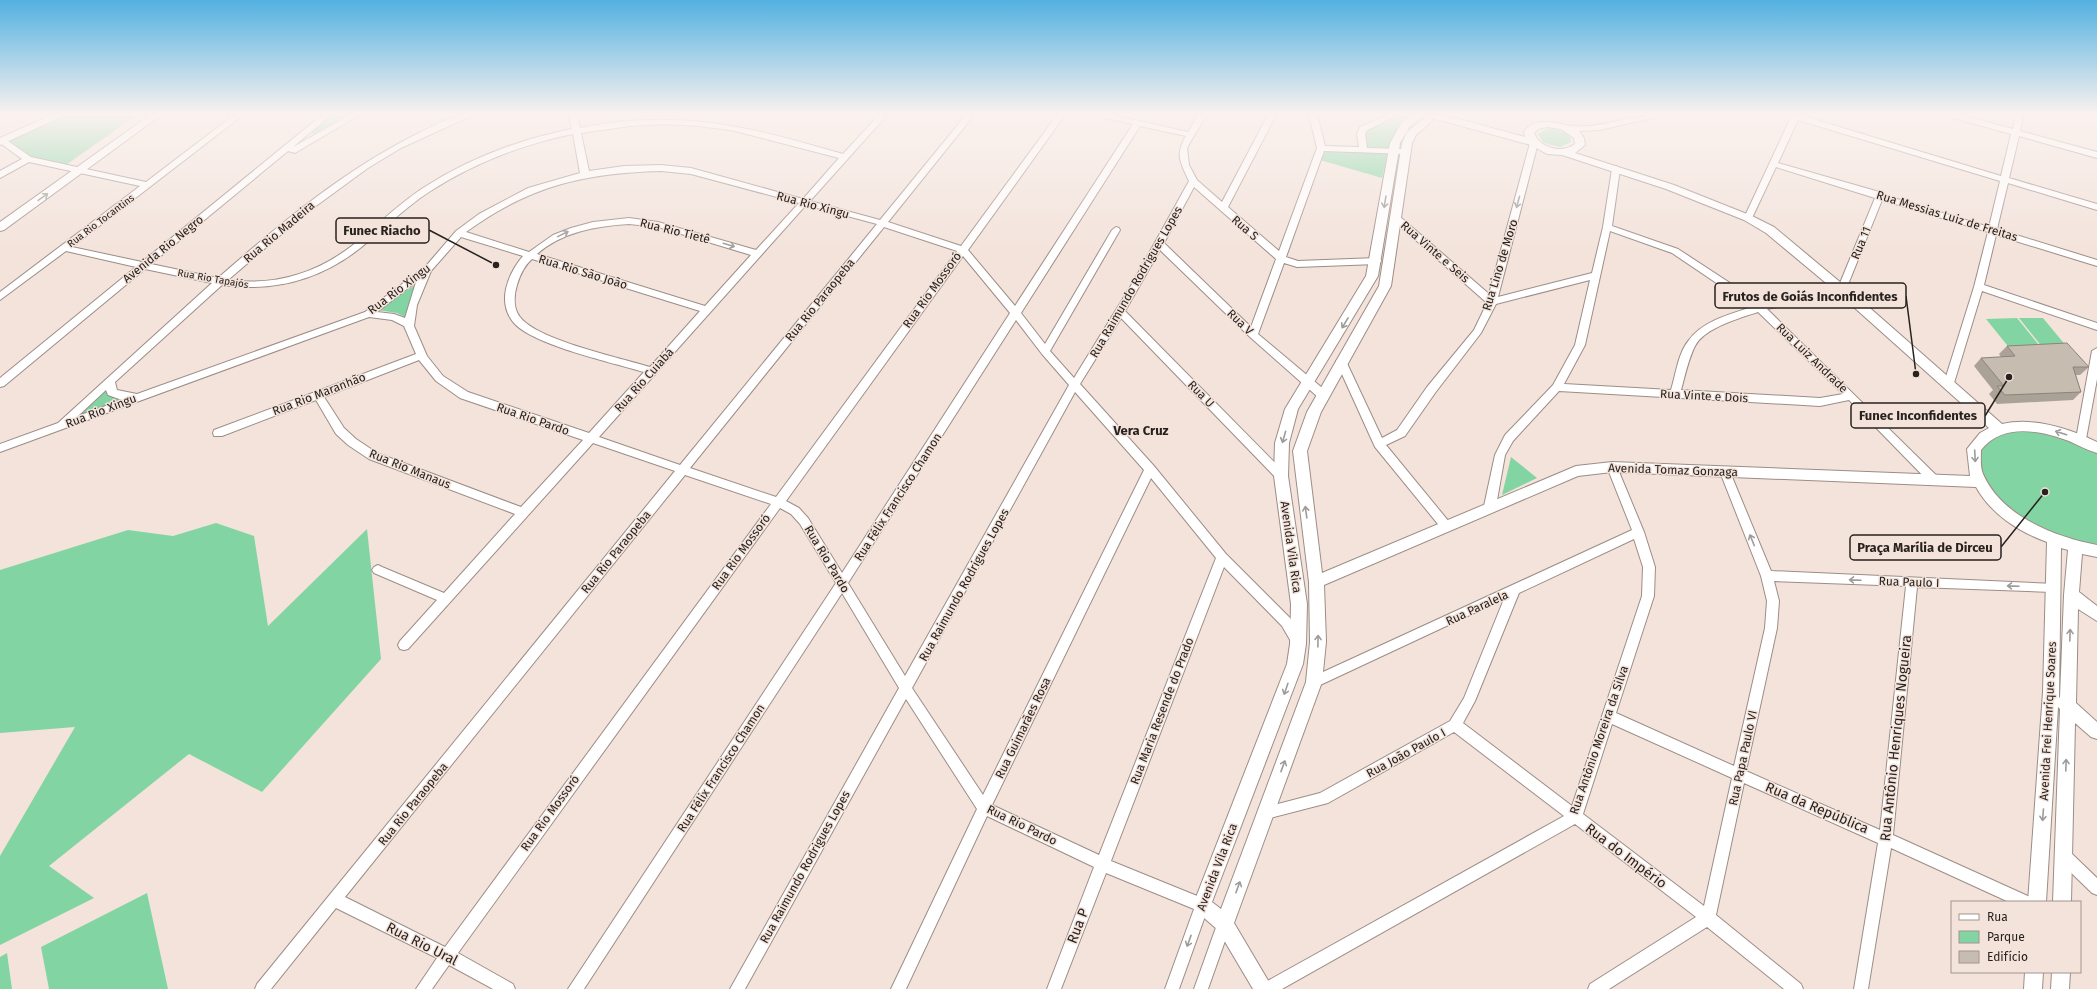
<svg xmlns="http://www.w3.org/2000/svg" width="2097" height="989" font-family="'Fira Sans',sans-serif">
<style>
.green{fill:#82d5a2}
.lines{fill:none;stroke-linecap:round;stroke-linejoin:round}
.minor-casing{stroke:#9c8d86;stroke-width:2}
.tertiary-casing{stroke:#9c8d86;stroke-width:2}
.minor{fill:#fff;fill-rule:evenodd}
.tertiary{fill:#fff;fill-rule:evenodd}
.wall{fill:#aba297}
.building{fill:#c7bcb0;stroke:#8b847b}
.oneway{stroke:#9e9c9a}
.labels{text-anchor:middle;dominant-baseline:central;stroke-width:3;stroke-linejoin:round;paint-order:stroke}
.far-street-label{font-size:10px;fill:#28221f;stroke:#f3e3db}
.street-label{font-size:12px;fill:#28221f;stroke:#f3e3db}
.neighbourhood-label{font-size:13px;font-weight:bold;fill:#28221f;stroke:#f3e3db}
.near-street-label{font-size:14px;fill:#28221f;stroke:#f3e3db}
.leader{fill:none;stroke:#28221f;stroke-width:1.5}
.callout-dot{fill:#28221f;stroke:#f3e3db;stroke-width:1.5}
.callout{fill:#f3e3db;stroke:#28221f;stroke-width:1.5}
.callout-label{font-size:13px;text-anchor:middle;font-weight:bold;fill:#28221f}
</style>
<rect width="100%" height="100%" fill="#f3e3db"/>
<path class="green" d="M65 115H137L63 167 30 158 8 142Z
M330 115H348L314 134 310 132Z
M1398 115 1413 117 1390 148 1366 147 1362 129Z
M1547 129C1557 128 1567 130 1571 139V142L1560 147 1544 143 1538 134Z
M1323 149 1388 151 1382 178 1320 160Z
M415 285 407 318 397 313 378 310Z
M2017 318 2042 349 2011 350 1986 319Z
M2019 318H2043L2067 347 2043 348Z
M106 386 129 399 66 422Z
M2020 430 2047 432 2097 451V549C2076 541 2044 533 2025 522 2005 511 1965 470 1984 446 1992 434 2007 433 2020 430Z
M1511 457 1537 478 1502 495Z
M216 523 254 536 268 626 367 529 381 659 262 792 189 754 49 866 94 898 0 945V856L75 727 0 733V570L128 530 173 536Z
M147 893 168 989H49L41 947Z
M7 953 12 989H0V957Z"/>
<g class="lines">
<g class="minor-casing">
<path id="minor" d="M234 115H243L72 247 142 262 322 115H331L293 147 350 115H359L295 153 288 151 151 264 218 278C281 223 344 170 419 133 435 125 456 113 473 115L401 148 368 168 305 214 228 280C274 286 316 274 353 245 377 226 397 205 423 188 468 159 520 139 572 129L569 115H577L580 128C630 118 681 117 731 126 769 132 806 144 843 154L879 115H887L810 201 880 220 966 115H974L888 222 961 246 1057 115H1065L968 250 1015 306 1133 124 1101 117 1100 115H1113L1188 132 1198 115H1206L1187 148 1189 165 1197 180 1222 202 1268 115H1276L1228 207 1279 251 1317 148 1309 115H1317L1325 146 1359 147 1357 134 1360 127 1388 115H1398L1367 130 1365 134 1367 148 1405 149 1408 150V154L1324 151 1286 257 1298 261 1377 258 1382 261 1377 264 1297 267 1284 263 1258 334 1327 392 1328 395 1327 398H1319L1250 337 1160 250 1125 311 1285 473 1286 476 1285 479H1277L1121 318 1080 384 1154 466 1226 554 1290 618 1303 641 1301 645 1297 646 1293 645 1282 626 1224 567 1111 861 1207 900 1209 905 1179 989H1165L1194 909 1106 873 1061 989H1047L1094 867 987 816 906 989H891L977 809 906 699 745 989H730L899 688 842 593 584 989H568L836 583 800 524 791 514 780 508 458 953 513 984 515 989H493L449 965 432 989H416L437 958 336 908 271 989H255L257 984 675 471 593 443 408 649 404 650 400 649 398 645 400 641 437 600 374 573 372 570 374 567 378 565 382 567 444 593 515 514 369 459 348 445 336 434 316 400 222 436H214L213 433 214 430 416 354 404 326 392 320 369 317 0 452V444L58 423 212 283 145 269 4 386 0 387V378L136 267 66 251 0 300V292L140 186 29 162 0 178V171L22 159 0 143V139H5L31 157 146 182ZM664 124 698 126 731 130 839 158 803 199 691 168 661 165 624 166 589 171 581 133 630 126ZM1140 126 1186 136C1175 155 1180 162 1189 181L1132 284 1074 378 1050 351 1120 230 1119 228 1116 227 1112 230 1045 344 1021 313ZM573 134 580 173 528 188 479 214 456 231 426 266 365 312 137 394 117 390 115 382 222 285C272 292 318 281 359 249 383 230 403 209 429 192 472 164 523 144 573 134ZM661 171 691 174 799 203 756 250 658 222 629 218 593 222 571 228 553 235 529 252 466 232C529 186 584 173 661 171ZM1194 187 1276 259 1251 327 1164 243ZM806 205 877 224 680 465 599 437ZM629 224 658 227 751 255 705 306 537 254C562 232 596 226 629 224ZM884 227 957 251 776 497 690 468ZM461 237 523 256C508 274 496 302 514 323 533 345 614 363 644 372L589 433 468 392 443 376 427 356 414 326 417 305 431 271ZM963 256 1010 313 842 573 808 518 799 508 786 501ZM532 259 700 311 650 367C621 358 537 340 520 317 513 308 514 295 517 285 520 275 524 266 532 259ZM416 282 405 318 394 314 377 312ZM1016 320 1042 354 1069 385 905 676 848 583ZM419 360 436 381 460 398 583 440 521 507 377 453 356 439 344 428 324 397ZM106 390 108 395 122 400 78 416ZM1075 392 1144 470 983 795 912 688ZM685 475 771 504 445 947 345 897ZM1151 478 1216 558 1099 855 992 805Z
M1792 115H1800L2001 176 2011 134 1950 117 1949 115H1961L2013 129 2016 115H2024L2020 131 2097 152V158L2019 136 2009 178 2097 204V210L2008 183 1997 229 2097 260V266L1996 235 1984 285 2097 323V330L1982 291 1954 383 1953 386H1945L1944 383 1974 287 1988 232 1882 200 1845 292 1767 309 1939 478 1940 481 1939 484H1931L1849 400 1820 406 1559 391 1513 441 1505 455 1496 506 1494 509H1486L1484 506 1495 455 1505 435 1553 385 1575 345 1590 280 1496 304 1481 333 1435 393 1405 436 1386 445 1450 523 1452 526 1450 529H1442L1375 447 1336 361 1341 357 1345 359 1382 438 1397 430 1427 387 1474 330 1487 303 1393 220V216H1399L1489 294 1530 143 1534 141 1538 143 1498 297 1592 273 1603 227 1612 169 1616 166 1620 169 1612 226 1678 249 1762 304 1838 288 1875 198 1776 167 1752 218 1748 221 1744 218ZM1798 120 2000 181 1989 227 1884 195 1883 193 1778 163ZM1610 231 1672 253 1752 307C1730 314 1703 321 1689 340 1678 353 1676 374 1671 390L1564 384 1585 345ZM1758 312 1843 394 1820 398 1681 390C1685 376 1688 360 1695 346 1704 328 1740 318 1758 312Z
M2097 348V379L2086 439 2081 443 2076 439 2092 351Z
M1612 463 1617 467 1644 532 1655 567 1654 596 1616 713 1734 766 1765 628 1767 601 1761 576 1720 472 1721 469 1725 468 1730 472 1771 571 2056 584 2058 587 2056 590 2052 592 1917 587 1893 835 2030 897 2032 902H2009L1891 848 1868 989H1854L1878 843 1744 783 1716 915 1801 984 1803 989H1784L1707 927 1609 989H1588L1590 984 1696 917 1575 824 1282 989H1260L1262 984 1564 816 1454 732 1328 803 1266 819 1261 818 1259 813 1261 808 1266 807 1320 793 1450 721 1464 698 1504 599 1318 686 1314 687 1310 686 1308 682 1310 678 1632 530 1607 467ZM1634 539 1643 567 1642 596 1572 806 1463 723 1475 701 1519 593ZM1774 581 1906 586 1880 830 1746 771 1777 628 1779 601ZM1612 724 1732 778 1704 906 1583 814Z
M2064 849 2069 851 2097 878V895L2092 893 2059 861 2057 856 2059 851Z
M1224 917 1229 919 1231 924 1208 989H1194L1219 919Z"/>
</g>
<g class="tertiary-casing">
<path id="tertiary" d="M52 115H65L0 145V138Z
M150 115H161L4 230 0 231V222Z
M1413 115H1420L1422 117 1410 126 1400 143 1378 276 1298 409 1289 443 1288 476 1307 604 1306 644 1303 664 1212 902 1221 909 1306 682 1310 642 1309 582 1293 451 1307 412 1379 286 1402 143 1407 132 1428 115H1444L1525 137 1524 132C1527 128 1530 124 1536 123 1551 120 1558 124 1572 126 1601 129 1629 115 1658 115L1657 117 1599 130 1579 131 1584 138 1585 145 1575 153 1674 185 1752 216 1774 227 1846 287 2002 424C2034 417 2068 428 2097 442V453C2087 450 2078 445 2069 441 2040 430 2002 423 1981 450 1981 458 1980 467 1983 474 2001 516 2055 537 2097 545V557L2082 554 2079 592 2097 606V621L2078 609 2076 703 2097 722V739L2091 737 2075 723 2071 902H2053L2060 709 2058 707 2046 902H2028L2043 692 2047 542C2019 532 1991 514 1976 487L1612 472 1578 476 1324 585 1326 642 1322 682 1234 923 1273 989H1253L1218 930 1196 911 1193 905 1287 664 1290 644 1291 604 1274 476 1275 443 1285 409 1366 276 1390 143 1402 122ZM1432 118 1531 145 1547 154 1562 155 1666 189 1744 220 1766 233 1838 293 1989 428 1980 433 1967 449 1970 476 1612 462 1576 466 1322 573 1307 451 1321 412 1391 286 1412 143 1416 135 1432 121ZM1547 127 1561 129 1574 138 1575 144C1561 154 1540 148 1534 133L1538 129ZM2061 548 2068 550 2064 595 2060 697 2059 698Z
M2025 972H2043L2042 989H2024Z
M2052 972H2070L2069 989H2051Z"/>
</g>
<use href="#minor" class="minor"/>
<use href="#tertiary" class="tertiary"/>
</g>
<path class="wall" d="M2007 346 2089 367 2080 375H2076L2081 392 2073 400 1997 404 1989 394 1993 390 1974 366 1981 358 2001 357 1999 354Z"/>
<path class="building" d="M2067 343 2089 367H2073L2081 392 2005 395 1997 386H2004L1981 358 2015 356 2007 346Z"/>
<defs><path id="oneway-shaft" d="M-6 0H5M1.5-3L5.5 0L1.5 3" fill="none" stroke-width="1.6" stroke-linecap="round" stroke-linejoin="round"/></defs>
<g class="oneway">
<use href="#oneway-shaft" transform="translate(43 197) rotate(-35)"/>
<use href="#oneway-shaft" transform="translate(1385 202) rotate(99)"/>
<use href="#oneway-shaft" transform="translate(1518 202) rotate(105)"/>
<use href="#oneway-shaft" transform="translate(563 234) rotate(-26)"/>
<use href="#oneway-shaft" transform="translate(729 245) rotate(17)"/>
<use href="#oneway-shaft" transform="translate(1345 323) rotate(121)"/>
<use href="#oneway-shaft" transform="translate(2061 433) rotate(-162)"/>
<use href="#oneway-shaft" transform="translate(1284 437) rotate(106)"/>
<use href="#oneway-shaft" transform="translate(1975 456) rotate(87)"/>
<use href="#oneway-shaft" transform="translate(1306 512) rotate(-98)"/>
<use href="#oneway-shaft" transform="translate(1752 540) rotate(-112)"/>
<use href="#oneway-shaft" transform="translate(1855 580) rotate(-178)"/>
<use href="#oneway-shaft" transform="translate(2013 586) rotate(-178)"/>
<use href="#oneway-shaft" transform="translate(2070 635) rotate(-88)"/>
<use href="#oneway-shaft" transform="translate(1318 641) rotate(-89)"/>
<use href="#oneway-shaft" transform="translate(1286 689) rotate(109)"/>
<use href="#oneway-shaft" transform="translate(2066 765) rotate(-88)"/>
<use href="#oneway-shaft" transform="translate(1283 766) rotate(-70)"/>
<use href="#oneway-shaft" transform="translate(2043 815) rotate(94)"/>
<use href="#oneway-shaft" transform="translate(1238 887) rotate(-70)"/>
<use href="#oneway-shaft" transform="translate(1189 941) rotate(110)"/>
</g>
<linearGradient id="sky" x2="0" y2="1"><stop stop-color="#53b1e0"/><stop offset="0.45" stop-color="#faf2ef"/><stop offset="1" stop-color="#faf2ef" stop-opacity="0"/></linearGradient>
<rect width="2097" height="253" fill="url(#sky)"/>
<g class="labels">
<g class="far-street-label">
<text transform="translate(101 221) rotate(-37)">Rua Rio Tocantins</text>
<text transform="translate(213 279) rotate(10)">Rua Rio Tapajós</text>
</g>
<g class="street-label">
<text transform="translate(813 205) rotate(15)">Rua Rio Xingu</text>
<text transform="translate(1947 216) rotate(17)">Rua Messias Luiz de Freitas</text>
<text transform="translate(1245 228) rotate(41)">Rua S</text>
<text transform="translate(675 231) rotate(14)">Rua Rio Tietê</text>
<text transform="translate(279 232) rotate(-40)">Rua Rio Madeira</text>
<text transform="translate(1861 243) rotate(-68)">Rua 11</text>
<text transform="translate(163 249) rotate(-39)">Avenida Rio Negro</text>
<text transform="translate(1435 252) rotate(41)">Rua Vinte e Seis</text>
<text transform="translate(1500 265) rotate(-73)">Rua Lino de Moro</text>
<text transform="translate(583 272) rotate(17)">Rua Rio São João</text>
<text transform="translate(1136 282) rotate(-60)">Rua Raimundo Rodrigues Lopes</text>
<text transform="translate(399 289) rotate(-37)">Rua Rio Xingu</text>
<text transform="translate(932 290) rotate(-54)">Rua Rio Mossoró</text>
<text transform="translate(820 300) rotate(-51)">Rua Rio Paraopeba</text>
<text transform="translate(1240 322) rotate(44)">Rua V</text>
<text transform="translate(1812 358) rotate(44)">Rua Luiz Andrade</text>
<text transform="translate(644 380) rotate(-48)">Rua Rio Cuiabá</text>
<text transform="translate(319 394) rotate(-21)">Rua Rio Maranhão</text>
<text transform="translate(1201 394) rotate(46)">Rua U</text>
<text transform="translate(1704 396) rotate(3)">Rua Vinte e Dois</text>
<text transform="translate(101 411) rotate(-21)">Rua Rio Xingu</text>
<text transform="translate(533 419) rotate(19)">Rua Rio Pardo</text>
<text transform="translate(410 469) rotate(22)">Rua Rio Manaus</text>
<text transform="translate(1673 470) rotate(2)">Avenida Tomaz Gonzaga</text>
<text transform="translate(898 497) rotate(-57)">Rua Félix Francisco Chamon</text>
<text transform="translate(1291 547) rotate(82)">Avenida Vila Rica</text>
<text transform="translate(616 552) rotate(-51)">Rua Rio Paraopeba</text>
<text transform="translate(741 552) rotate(-54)">Rua Rio Mossoró</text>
<text transform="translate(827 559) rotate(59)">Rua Rio Pardo</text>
<text transform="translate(1909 582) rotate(2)">Rua Paulo I</text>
<text transform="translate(964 585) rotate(-61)">Rua Raimundo Rodrigues Lopes</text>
<text transform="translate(1477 608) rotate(-25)">Rua Paralela</text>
<text transform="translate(1162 711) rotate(-69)">Rua Maria Resende do Prado</text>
<text transform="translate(2048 721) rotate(-87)">Avenida Frei Henrique Soares</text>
<text transform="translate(1023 728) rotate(-64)">Rua Guimarães Rosa</text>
<text transform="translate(1599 740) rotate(-71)">Rua Antônio Moreira da Silva</text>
<text transform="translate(1406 753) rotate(-29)">Rua João Paulo I</text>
<text transform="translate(1743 758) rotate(-78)">Rua Papa Paulo VI</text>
<text transform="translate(721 768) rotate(-57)">Rua Félix Francisco Chamon</text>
<text transform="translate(413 804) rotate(-51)">Rua Rio Paraopeba</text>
<text transform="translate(550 813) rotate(-54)">Rua Rio Mossoró</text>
<text transform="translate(1022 825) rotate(26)">Rua Rio Pardo</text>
<text transform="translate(805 867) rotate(-61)">Rua Raimundo Rodrigues Lopes</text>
<text transform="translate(1217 867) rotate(-69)">Avenida Vila Rica</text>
</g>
<g class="neighbourhood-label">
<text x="1141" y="430">Vera Cruz</text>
</g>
<g class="near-street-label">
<text transform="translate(1896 738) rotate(-84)">Rua Antônio Henriques Nogueira</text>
<text transform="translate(1817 808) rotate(23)">Rua da República</text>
<text transform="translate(1626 856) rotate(37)">Rua do Império</text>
<text transform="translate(1078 926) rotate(-69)">Rua P</text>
<text transform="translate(422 944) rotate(27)">Rua Rio Ural</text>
</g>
</g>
<path class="leader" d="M496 265L429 230M1916 374L1906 296M2009 377L1985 416M2045 492L2001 547"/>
<g class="callout-dot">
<circle cx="496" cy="265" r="4"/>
<circle cx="1916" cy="374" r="4"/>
<circle cx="2009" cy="377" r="4"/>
<circle cx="2045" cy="492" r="4"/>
</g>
<g class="callout">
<rect x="336" y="218" width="93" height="25" rx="4"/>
<rect x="1715" y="283" width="191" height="25" rx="4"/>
<rect x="1851" y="403" width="134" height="25" rx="4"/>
<rect x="1850" y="535" width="151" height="25" rx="4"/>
</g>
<g class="callout-label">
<text x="382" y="235">Funec Riacho</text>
<text x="1810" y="301">Frutos de Goiás Inconfidentes</text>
<text x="1918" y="420">Funec Inconfidentes</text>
<text x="1925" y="552">Praça Marília de Dirceu</text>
</g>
<rect x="1951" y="901" width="130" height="72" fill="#f3e3db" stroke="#a29690"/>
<rect x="1959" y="914" width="20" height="6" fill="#ffffff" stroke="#a29690"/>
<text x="1987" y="921" font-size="12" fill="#28221f">Rua</text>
<rect x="1959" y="931" width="20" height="12" fill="#82d5a2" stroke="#a29690"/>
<text x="1987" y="941" font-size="12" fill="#28221f">Parque</text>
<rect x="1959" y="951" width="20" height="12" fill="#c7bcb0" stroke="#a29690"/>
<text x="1987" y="961" font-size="12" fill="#28221f">Edifício</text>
</svg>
